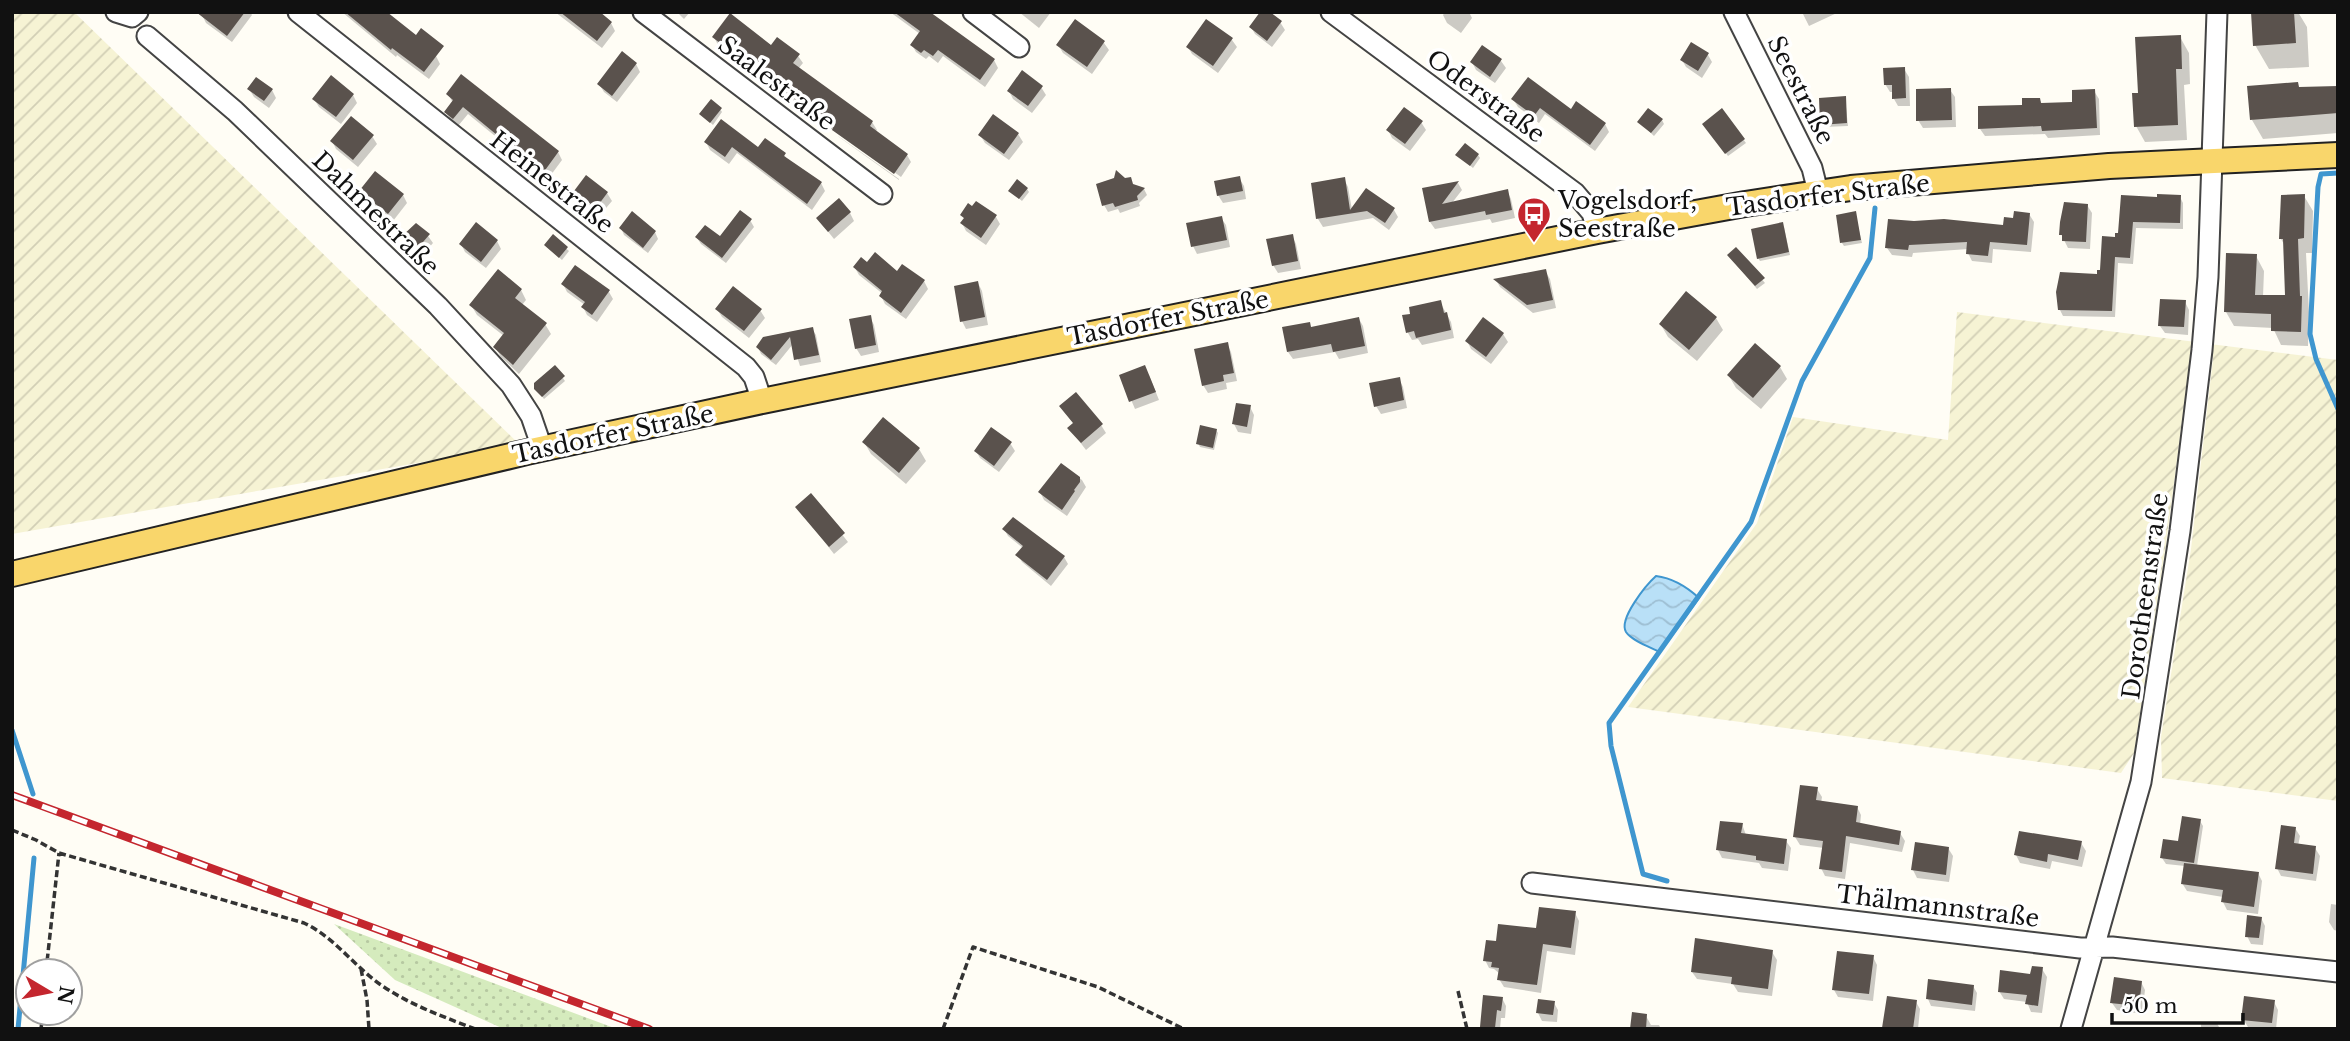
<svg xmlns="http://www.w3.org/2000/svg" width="2350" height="1041" font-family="'Libre Baskerville',serif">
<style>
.farmland{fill:url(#farmland-furrows)}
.green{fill:url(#green-dots)}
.water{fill:url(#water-waves);stroke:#3f96cf;stroke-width:2}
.shadow{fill:#0003}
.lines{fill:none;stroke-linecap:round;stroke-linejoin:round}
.stream{stroke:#3f96cf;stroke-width:5}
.building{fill:#5a524d}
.minor-casing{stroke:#444;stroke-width:23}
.major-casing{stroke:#222;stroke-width:28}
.path{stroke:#333;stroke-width:3.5;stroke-dasharray:7 3.5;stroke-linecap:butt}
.minor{stroke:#fff;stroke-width:19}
.major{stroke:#f9d66b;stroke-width:24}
.rail-casing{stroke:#c4262e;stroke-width:8}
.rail{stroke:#fff;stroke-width:5;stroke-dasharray:16;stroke-linecap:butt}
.labels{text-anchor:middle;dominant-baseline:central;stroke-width:7;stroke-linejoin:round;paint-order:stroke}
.street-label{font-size:24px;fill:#111;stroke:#fff}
.poi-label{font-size:24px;fill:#111;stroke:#fff;text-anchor:start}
</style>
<defs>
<pattern id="farmland-furrows" width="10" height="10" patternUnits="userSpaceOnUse" patternTransform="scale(1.75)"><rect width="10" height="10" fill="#f6f3d4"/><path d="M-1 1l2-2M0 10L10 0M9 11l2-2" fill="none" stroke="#d2cfb5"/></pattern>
<pattern id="green-dots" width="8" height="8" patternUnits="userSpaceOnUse" patternTransform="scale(1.75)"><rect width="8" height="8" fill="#d5ebbd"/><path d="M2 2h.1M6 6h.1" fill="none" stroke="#b6c8a1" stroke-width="1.8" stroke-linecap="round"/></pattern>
<pattern id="water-waves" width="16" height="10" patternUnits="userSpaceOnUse" patternTransform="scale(1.75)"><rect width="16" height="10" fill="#b9e0f7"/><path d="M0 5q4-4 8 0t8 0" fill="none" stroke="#9ebfd3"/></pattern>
</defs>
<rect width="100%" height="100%" fill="#fffdf5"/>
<path class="farmland" d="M12 12H74L520 445 12 534Z
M1957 312 2196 342 2191 352 2166 544 2134 753 2121 773 1628 707 1757 523 1793 417 1948 440Z
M2210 344 2338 360V801L2162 778 2161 737 2191 549 2213 359Z"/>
<path class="green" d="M334 924 617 1029H504L395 980Z"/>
<path class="water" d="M1656 576C1672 578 1687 587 1699 598L1660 652C1650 647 1632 641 1626 632 1618 619 1647 584 1656 576Z"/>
<path class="shadow" d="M204 12H250L252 15 232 42 206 23 202 15Z
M342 12H384L416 37 436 56 440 64 429 79 397 55 396 57Z
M555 12H595L611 23 615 31 602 48Z
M677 12H690L684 19Z
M890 12H927L994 60 998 68 985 87 943 56 938 63 929 56 926 59 916 52 912 45 920 34Z
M1019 12H1051L1039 28Z
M1445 12H1469L1472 18 1461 33 1447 23 1443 15Z
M1802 12H1839L1809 26Z
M2253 12H2298L2307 27 2309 67 2269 69 2255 45Z
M1206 21 1232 40 1237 47 1218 73 1192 54 1188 47Z
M1075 22 1104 43 1109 50 1092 74 1063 53 1058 45Z
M1280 22 1285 30 1272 47 1255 34 1251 27Z
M714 37 771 48 798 56 803 63 798 69 872 122 877 130 875 132 907 155 911 162 901 177 834 129V131L718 45Z
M2180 37 2189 53 2190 84 2184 85 2187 140 2145 142 2136 126 2140 94Z
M1483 48 1501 61 1506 68 1495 83 1476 70 1472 62Z
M1708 55 1712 62 1702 78 1686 67 1682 60Z
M636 64 640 72 617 102 604 92 599 84Z
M1904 69 1909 77 1910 106H1898L1894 99V92H1890L1885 84Z
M2297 84 2300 89 2338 87V133L2263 139 2252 120Z
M1041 87 1046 95 1032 113 1013 99 1009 91Z
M249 89 272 90 276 98 269 108 254 97Z
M1950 90 1955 97 1956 127 1923 128 1918 120Z
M2094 91 2099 99 2100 135 2048 138 2045 134 1985 136 1980 129 2039 99 2042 104 2074 103Z
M448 94 558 152 562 160 548 179 468 114 458 126 451 120 446 112 453 103Z
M353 95 357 103 341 124 319 107 314 99Z
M1845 98 1848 126 1824 127 1822 124Z
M1513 99 1571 111 1605 124 1609 132 1595 151 1545 114 1539 123 1518 107Z
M720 109 722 112 713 125 701 114Z
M1722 111 1746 143 1728 156 1706 127Z
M1662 120 1664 124 1654 136 1639 122Z
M1421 122 1426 130 1410 151 1392 138 1388 130Z
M1018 134 1023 142 1009 160 985 143 980 135Z
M372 136 377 144 358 167 336 149 332 141Z
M838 136 899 179V180L839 137Z
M706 142 784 155 788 160 821 183 825 191 812 210 737 153 729 164 710 150Z
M1457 155H1478L1480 158 1473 168Z
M1239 178 1244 186 1246 199 1223 203 1218 195Z
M1344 179 1348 187 1352 210H1394L1398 217 1389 230 1373 218 1323 227 1318 219 1313 185Z
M1458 183 1462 190 1452 203 1507 191 1511 199 1515 218 1492 223 1490 219 1435 229 1430 222 1424 190Z
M1134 186 1144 189 1147 195 1139 203 1140 206 1120 213 1118 209 1108 212 1104 205Z
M1027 189 1029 192 1022 201 1010 191Z
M361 191 403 195 407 203 393 221 366 198Z
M576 191 607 193 612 201 601 214 580 198Z
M2304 196 2313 211 2312 253H2306L2309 312 2308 346 2281 345 2273 328 2234 326 2226 312 2256 256 2264 271 2263 297H2287L2285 246 2281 239Z
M2123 197 2158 199 2180 197 2183 203V229L2136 228 2133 264 2118 263 2115 317 2063 316 2060 310 2102 272 2120 235Z
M2087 205 2092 213 2090 249 2068 248 2061 234Z
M973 208 996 217 1000 224 986 245 966 231 962 223 965 220 962 215Z
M850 213 854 221 834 239 818 219Z
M1855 213 1862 243 1844 246 1842 243Z
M2029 214 2034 222 2031 252 1993 249 1992 263 1972 261 1968 253V249L1913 253 1912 257 1892 255 1887 248 2005 227 2015 220Z
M1221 218 1226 225 1230 247 1197 254 1193 246Z
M750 220 754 227 726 263 701 244 697 238H720Z
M1784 227 1790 255 1760 261 1758 258Z
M621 228 655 232 658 239 648 253 624 235Z
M428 236 433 243 422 256 408 245 404 238Z
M1292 236 1296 244 1301 269 1278 273 1273 265Z
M553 237 569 251 562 260 546 246Z
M497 241 501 249 486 268 465 252 461 244Z
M1736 249 1765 283 1757 289 1731 258Z
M867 264 924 281 928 289 906 319 885 304 881 296 883 294 859 275 855 268Z
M575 267 609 292 613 299 597 322 587 315 583 307 585 305 567 292 563 284Z
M1545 271 1550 279 1556 308 1533 313 1500 287 1496 280Z
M978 283 982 291 988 325 966 329 962 321Z
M521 290 526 300 522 305 545 324 551 334 519 374 501 357 495 347 504 336 477 315 471 305Z
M1440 302 1451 322 1454 338 1422 345 1418 339 1412 340 1408 333 1404 317Z
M2185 302 2189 310 2188 335 2165 333 2160 326Z
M717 309 760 310 765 318 749 338 722 317Z
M870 317 874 325 879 352 861 356 856 348Z
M1716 318 1723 330 1697 361 1668 337 1661 325Z
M1359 319 1363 326 1368 353 1339 359 1335 352 1293 359 1288 352Z
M1483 319 1503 334 1508 342 1491 364 1471 349 1467 341Z
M812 329 816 335 821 362 800 366 793 344 776 365 761 354 758 347Z
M1227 344 1231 352 1237 381 1226 383 1227 389 1208 393 1203 385Z
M555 367 565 381 544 399 534 386Z
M1780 367 1787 379 1761 409 1736 388 1729 376Z
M1149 375 1159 400 1135 409 1121 376Z
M1399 379 1403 387 1407 408 1381 414 1376 406Z
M1061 407 1101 425 1106 433 1086 450 1069 428 1074 424Z
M1250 407 1254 415 1251 434 1238 432 1234 424Z
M1216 430 1218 433 1214 450 1200 447 1198 443Z
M864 442 919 449 926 461 906 484 871 454Z
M1010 443 1015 451 999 472 980 458 976 451Z
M1062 465 1082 480 1086 487 1067 516 1044 500 1040 492Z
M811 495 848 542 834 554 797 507Z
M1004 529 1064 557 1068 564 1051 586 1022 562 1018 555 1023 548 1008 536Z
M1817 789 1822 797 1821 803 1857 807 1861 815 1860 825 1900 833 1905 841 1902 852 1850 843 1845 879 1825 876 1821 868 1824 848 1800 845 1795 837Z
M2200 821 2203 826 2197 866 2258 873 2262 881 2258 914 2227 910 2223 902V897L2187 891 2182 883 2185 866 2166 864 2162 858 2180 843Z
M1742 824 1746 835 1786 841 1791 848 1788 871 1762 868 1759 863 1722 858 1718 850Z
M2295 828 2300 836 2298 846 2315 848 2320 856 2316 881 2281 876 2277 868Z
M2081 843 2086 851 2082 867 2052 861 2050 869 2020 863 2016 855Z
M1948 848 1953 856 1949 882 1917 878 1913 870Z
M2331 904 2338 905V931L2334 930 2329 922Z
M1575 913 1579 921 1575 955 1547 951 1541 993 1504 987 1499 979 1500 974 1494 969 1489 968 1485 960 1498 943 1538 930Z
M2261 918 2265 926 2263 945 2251 944 2247 936Z
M1772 952 1777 960 1772 996 1738 992 1733 984 1697 979 1692 972Z
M1873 957 1877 965 1873 1001 1838 997 1834 990Z
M2042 969 2047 977 2042 1013 2031 1012 2027 1002 2004 999 1999 991Z
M2141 982 2145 990 2142 1014 2117 1010 2112 1003Z
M1973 986 1977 993 1975 1011 1931 1006 1928 999Z
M1502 998 1506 1006 1505 1018H1501L1500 1029H1483L1481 1026Z
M1916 1002 1920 1009 1918 1029H1884L1883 1027Z
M2274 1002 2278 1010 2276 1029 2248 1027 2243 1019Z
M1554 1003 1558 1010 1557 1022 1542 1021 1538 1013Z
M1646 1016 1651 1025H1659L1661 1029H1632Z
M2201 1022 2217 1023 2220 1029H2201Z
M1590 1027 1613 1029H1590Z"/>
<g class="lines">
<path class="stream" d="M2338 173 2321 174 2318 187 2310 334 2316 359 2338 409
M12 730 33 794
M1667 881 1643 874 1611 746 1609 723 1751 522 1802 381 1870 258 1875 208
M18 1029 34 858"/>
</g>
<path class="building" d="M196 12H245L227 36Z
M345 12H387L416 35 421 28 444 46 424 72 392 48 391 50Z
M560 12H600L612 22 597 41Z
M894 12H930L995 59 980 80 938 50 933 56 924 50 921 53 910 45 920 31Z
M1260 12H1270L1282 21 1267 41 1249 27Z
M2251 12H2294L2296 43 2253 46Z
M730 13 771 45 777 37 800 54 793 63 873 121 870 126 908 154 894 174 832 130 833 128 712 37Z
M1075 19 1105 41 1087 67 1056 45Z
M1206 19 1233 38 1213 66 1186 47Z
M2181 35 2182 69H2176L2178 125 2134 127 2132 93H2138L2135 37Z
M1691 42 1709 53 1698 71 1680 60Z
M1482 45 1502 59 1490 77 1470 62Z
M622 51 637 63 612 96 597 84Z
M1905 67 1906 98 1892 99V85H1884L1883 68Z
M1022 70 1043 86 1028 106 1007 91Z
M461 74 559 151 543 173 463 107 453 119 444 112 453 100 446 94Z
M331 75 354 94 336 117 312 99Z
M256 77 273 89 264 101 247 89Z
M1528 77 1571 109 1576 101 1606 123 1590 145 1540 108 1534 116 1511 99Z
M2298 82 2299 87 2338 86V113L2250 120 2247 86Z
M1951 88 1952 120 1916 121V89Z
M2095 89 2097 128 2042 131 2041 126 1978 129V106L2022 105V98H2040L2041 103 2072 102V90Z
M1846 96 1847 123 1820 125 1819 98Z
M711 99 722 108 710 123 699 114Z
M1404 107 1423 121 1405 144 1386 130Z
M1648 108 1663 119 1651 133 1637 122Z
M1722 108 1745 139 1725 154 1702 124Z
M993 114 1019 133 1004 154 978 135Z
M351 116 374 135 353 160 330 141Z
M721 119 758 147 765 138 786 153 784 156 822 182 807 204 732 147 725 157 704 142Z
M1465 143 1479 154 1470 166 1455 155Z
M1116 170 1125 178 1131 177 1133 184 1145 188 1137 196 1138 200 1115 207 1113 203 1102 206 1096 184 1114 178Z
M375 171 404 194 388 214 359 191Z
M586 175 608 192 596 208 574 191Z
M1240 176 1243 191 1217 196 1214 181Z
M1345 177 1350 210 1366 188 1395 208 1385 223 1367 211 1316 219 1311 183Z
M1017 179 1028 188 1019 199 1008 191Z
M1459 181 1442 204 1508 189 1512 210 1486 215 1485 211 1429 222 1422 188Z
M2157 194 2181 195 2180 223 2133 222 2130 258 2115 257 2112 311 2058 310 2056 292 2060 272 2097 274V270H2100L2102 236 2115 237V233H2118L2121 195 2157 197Z
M2305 194 2304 238 2298 239 2300 296H2302L2301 332 2271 331V314L2224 312 2226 253 2257 254 2255 295H2285L2283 239H2279L2281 195Z
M839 198 851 212 828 232 816 218Z
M976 201 997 215 981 238 960 223 964 218 960 215 968 203 972 206Z
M2064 202 2088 204 2086 242 2062 241V235H2059L2060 222Z
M740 210 752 219 722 258 695 237 705 225 720 236Z
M632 211 656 231 643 248 619 228Z
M1856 211 1861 240 1840 243 1836 215Z
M2014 211 2030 213 2027 245 1990 242 1988 256 1966 254 1967 242 1909 245 1908 250 1885 248 1888 219 1914 221 1944 219 2003 225 2004 217 2013 218Z
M1222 216 1227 240 1191 247 1186 223Z
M476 222 498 240 481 262 459 244Z
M1783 222 1789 252 1757 259 1751 229Z
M416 223 430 234 416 250 401 237Z
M553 234 568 247 559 258 544 245Z
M1293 234 1298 261 1272 266 1266 239Z
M1736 247 1765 278 1755 286 1727 255Z
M875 252 897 271 902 264 925 280 901 313 879 296 882 291 853 267 861 257 867 262Z
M575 265 610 290 592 315 581 307 585 302 561 284Z
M498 269 522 289 515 298 547 323 513 365 493 347 504 333 469 305Z
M1546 269 1553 300 1527 305 1493 279Z
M978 281 985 317 960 322 954 286Z
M733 286 762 309 744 331 715 309Z
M1686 291 1717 317 1689 350 1659 324Z
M2160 299 2186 300 2184 327 2158 326Z
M1441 300 1444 313 1447 312 1451 330 1416 338 1414 331 1406 333 1402 315 1410 314 1409 307Z
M871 315 876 345 855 349 849 319Z
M1359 317 1365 346 1333 352 1331 344 1287 352 1282 327 1310 322 1311 327Z
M1483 317 1504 333 1486 357 1465 341Z
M813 327 819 355 794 360 790 337 771 360 756 347 763 337Z
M1228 342 1234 373 1223 375 1224 381 1202 386 1194 349Z
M1755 343 1781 366 1753 398 1727 375Z
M555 365 565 376 542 397 534 389V383Z
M1145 365 1156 392 1129 402 1119 375Z
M1400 377 1404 400 1374 407 1369 383Z
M1076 392 1103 424 1081 443 1067 428 1073 423 1059 406Z
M1236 403 1251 405 1247 427 1232 424Z
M883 417 920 448 899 473 862 442Z
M1200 425 1217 429 1213 448 1196 444Z
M991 427 1012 442 994 466 974 451Z
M1061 463 1080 477V482L1074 490 1075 491 1062 510 1038 492Z
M811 493 845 533 829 547 795 507Z
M1013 517 1065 556 1047 580 1015 555 1023 546 1002 529Z
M1800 785 1818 787 1816 800 1858 806 1856 822 1901 831 1899 845 1846 836 1842 872 1819 869 1823 841 1793 837Z
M2182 816 2201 819 2194 863 2160 858 2163 839 2178 841Z
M1720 821 1743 823 1741 833 1787 839 1784 864 1756 860V856L1716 850Z
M2281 825 2296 827 2294 843 2316 846 2313 874 2275 869Z
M2019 831 2082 841 2078 860 2048 854 2047 862 2014 855Z
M1915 842 1949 847 1946 875 1911 870Z
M2184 863 2259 872 2254 907 2221 902 2223 890 2181 884Z
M1539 907 1576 911 1571 948 1543 944 1537 985 1497 980 1499 968 1491 967 1492 962 1483 961 1486 940 1496 941 1498 924 1536 928Z
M2247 915 2262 917 2259 938 2245 937Z
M1695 938 1773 950 1768 989 1731 984 1732 977 1691 972Z
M1837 951 1874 955 1869 994 1832 990Z
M2032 966 2043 967 2038 1006 2025 1004 2027 995 1998 992 2000 970 2030 974Z
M2114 977 2142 981 2139 1006 2110 1003Z
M1928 979 1974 985 1972 1005 1926 999Z
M1483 995 1503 997 1501 1011 1497 1010 1495 1028 1480 1027Z
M1887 996 1917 1000 1913 1029 1882 1028Z
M2244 996 2275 1000 2272 1023 2241 1020Z
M1538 999 1555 1001 1553 1015 1536 1013Z
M1632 1012 1647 1014 1646 1029H1630Z"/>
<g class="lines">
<g class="minor-casing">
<path id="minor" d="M116 12 132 17 138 12
M298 12 746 367 754 377 762 401
M643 12 882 194
M973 12 1019 47
M1331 12 1575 193 1592 213 1597 231
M1734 12 1812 168 1818 192
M147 36 235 111 438 306 511 385 531 416 542 448
M1532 883 2080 948 2112 947 2338 972
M2071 1029 2141 782 2180 531 2202 350 2208 277 2217 12"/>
</g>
<g class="major-casing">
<path id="major" d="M12 574 527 452 762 401 1597 231 1745 204 1851 188 2109 166 2338 155"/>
</g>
<path class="path" d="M12 830 36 840 59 853 304 923C334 937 353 965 381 985 410 1005 442 1016 475 1029
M361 969 367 1000 369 1029
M46 971 59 853
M1458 991 1467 1029
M41 1029 43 1013
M943 1029 973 947 1098 987 1184 1029"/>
<use href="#minor" class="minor"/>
<use href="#major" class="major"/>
<g class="rail-casing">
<path id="rail" d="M12 795 649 1029"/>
</g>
<use href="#rail" class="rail"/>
</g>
<defs>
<g id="bus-pin" transform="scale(1.75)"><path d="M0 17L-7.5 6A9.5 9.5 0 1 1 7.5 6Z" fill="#c4262e" stroke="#fff"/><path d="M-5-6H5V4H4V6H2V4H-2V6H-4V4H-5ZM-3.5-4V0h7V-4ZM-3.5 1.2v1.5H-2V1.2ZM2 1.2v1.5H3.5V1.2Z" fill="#fff"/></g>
</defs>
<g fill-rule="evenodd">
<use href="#bus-pin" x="1534" y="214"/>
</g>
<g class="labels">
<g class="street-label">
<text transform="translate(777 83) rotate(37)">Saalestraße</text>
<text transform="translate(1801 90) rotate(63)">Seestraße</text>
<text transform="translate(1486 96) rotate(36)">Oderstraße</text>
<text transform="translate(552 182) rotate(38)">Heinestraße</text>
<text transform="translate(1828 195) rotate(-7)">Tasdorfer Straße</text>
<text transform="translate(376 213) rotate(44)">Dahmestraße</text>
<text transform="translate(1168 318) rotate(-11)">Tasdorfer Straße</text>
<text transform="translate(613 434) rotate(-12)">Tasdorfer Straße</text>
<text transform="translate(2145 596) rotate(-82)">Dorotheenstraße</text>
<text transform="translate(1938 906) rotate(7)">Thälmannstraße</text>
</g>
<g class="poi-label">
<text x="1558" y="200">Vogelsdorf,<tspan x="1558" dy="28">Seestraße</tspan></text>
</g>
</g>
<rect width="2350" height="1041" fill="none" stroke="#111111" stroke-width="28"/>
<g transform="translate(49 992) rotate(100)"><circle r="33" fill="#ffffff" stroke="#a0a0a0" stroke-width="2"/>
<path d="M0-5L12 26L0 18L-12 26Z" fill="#c4262e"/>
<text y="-10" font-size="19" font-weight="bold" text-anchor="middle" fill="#111111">N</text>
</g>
<path d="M2112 1013v10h131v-10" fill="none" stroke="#111111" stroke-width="3.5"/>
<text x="2122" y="1013" font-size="21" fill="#111111" stroke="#ffffff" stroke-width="5" paint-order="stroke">50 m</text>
</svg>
